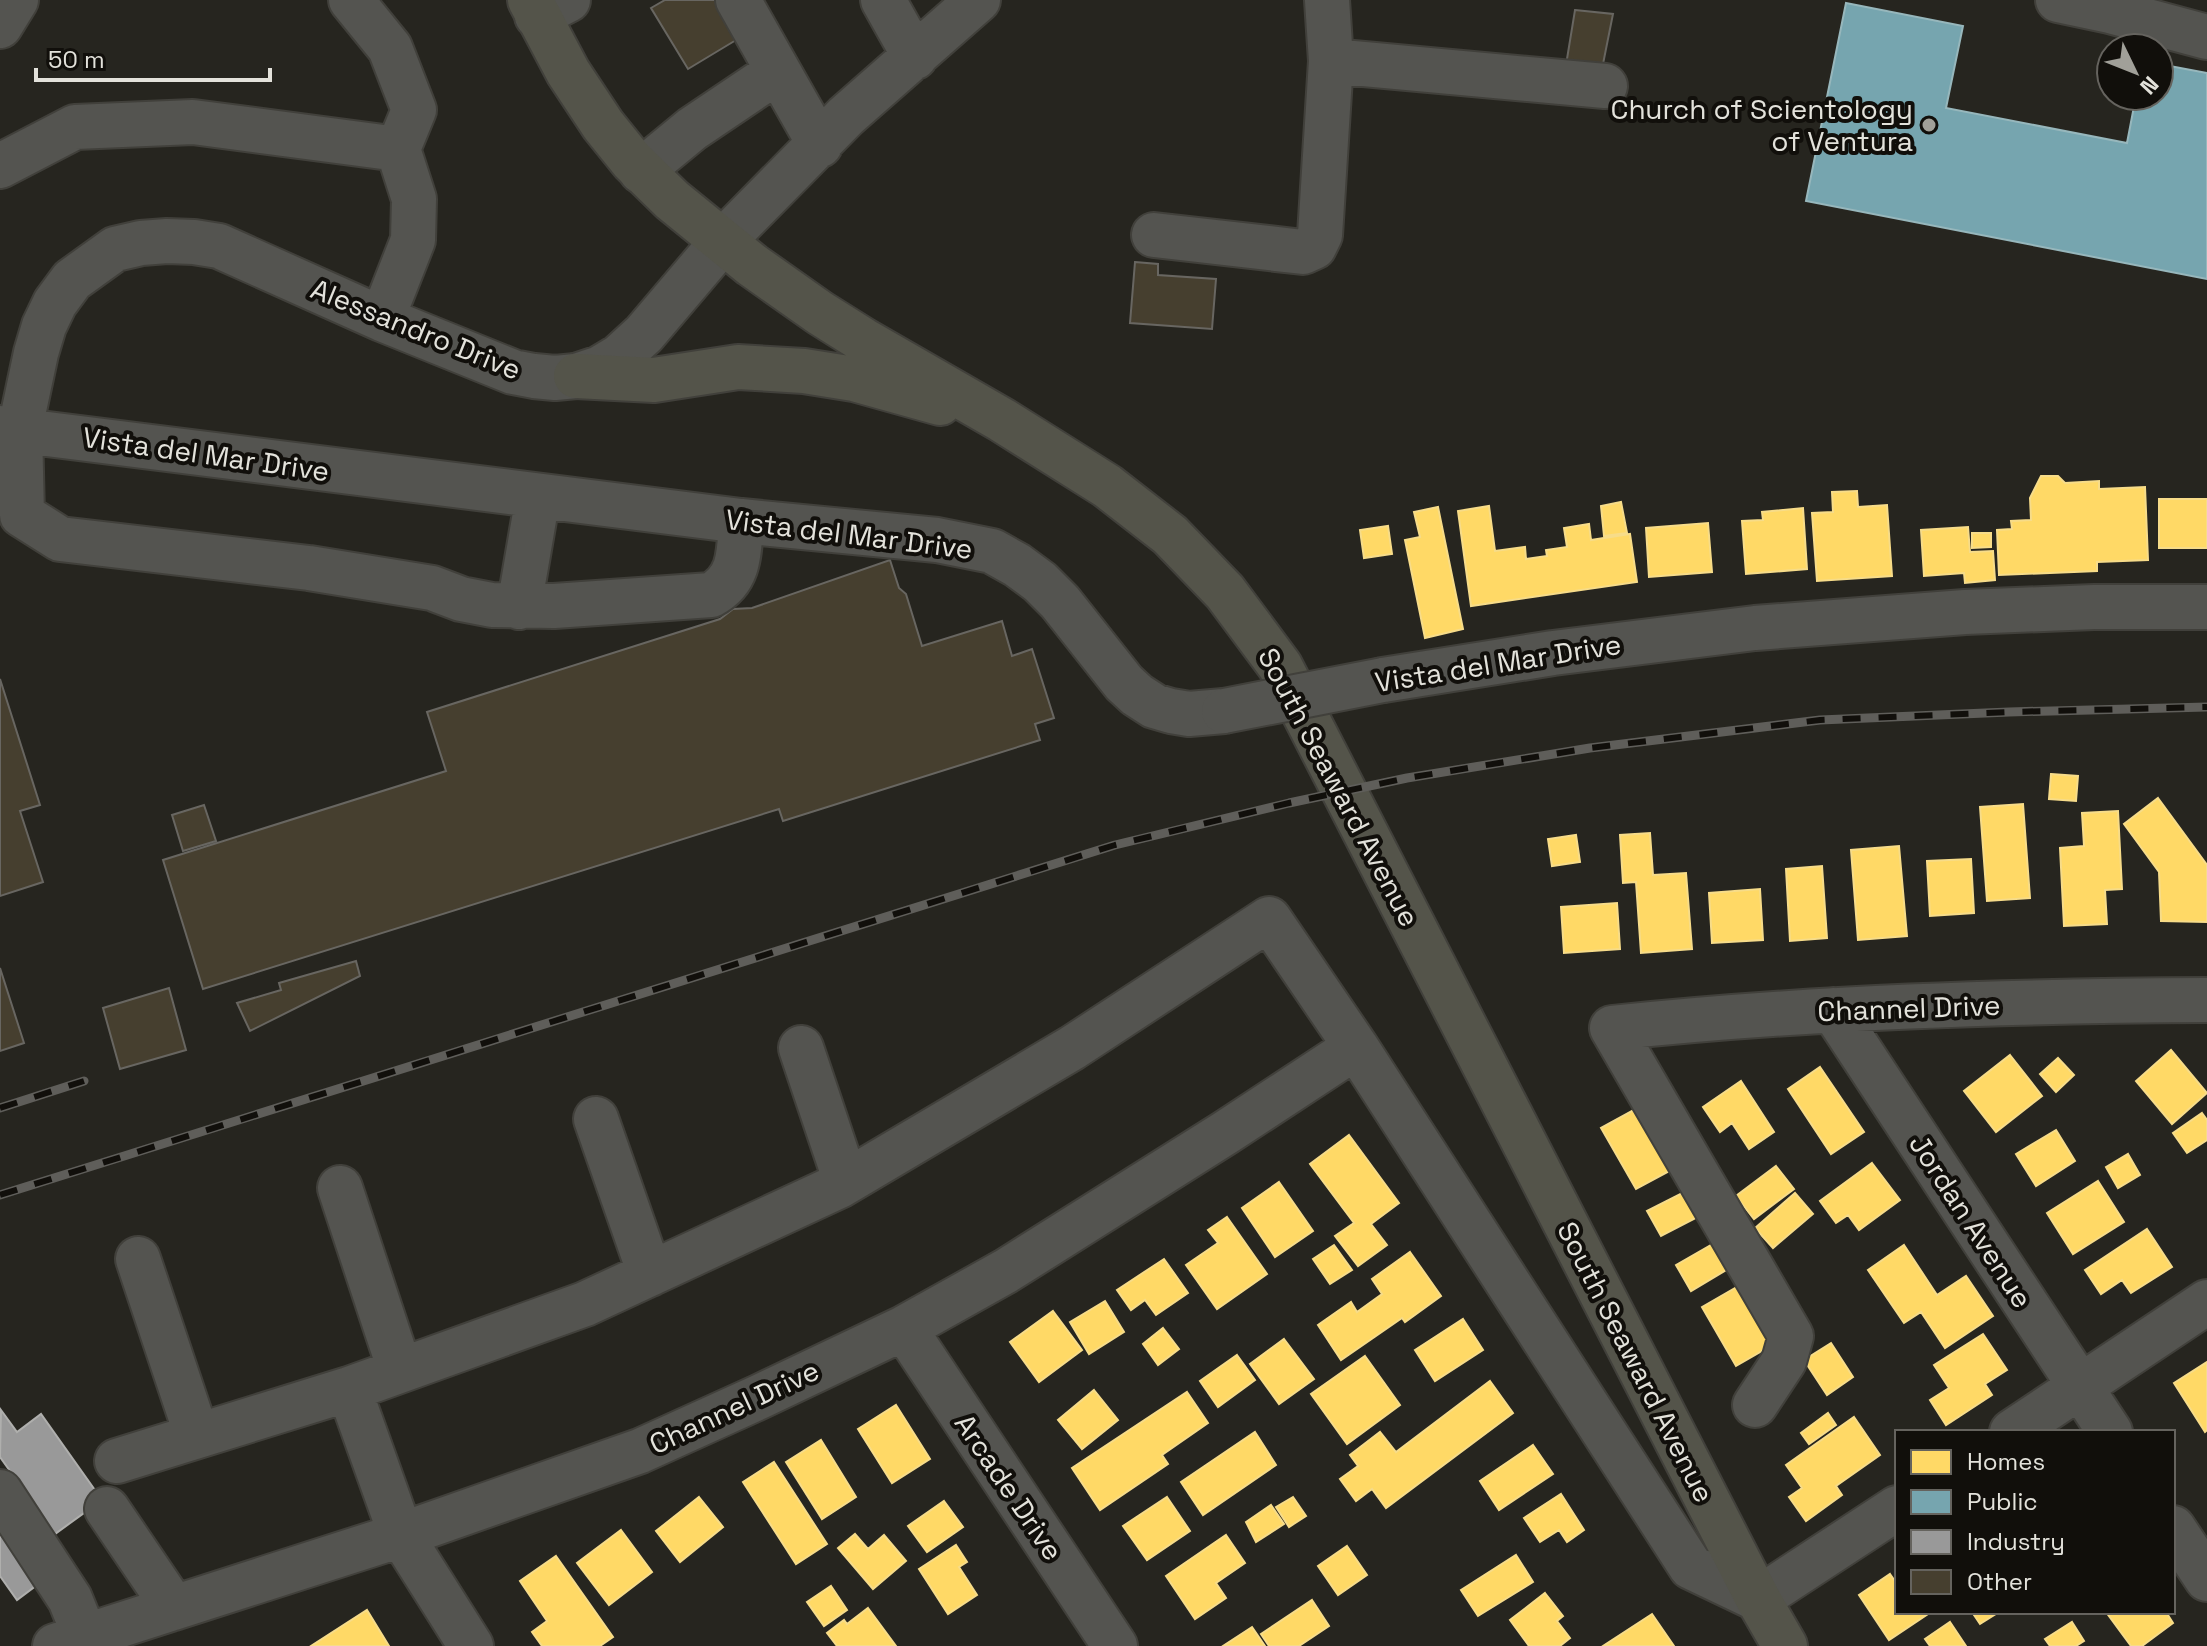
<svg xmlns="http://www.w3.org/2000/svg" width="2207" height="1646" font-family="'Space Grotesk',sans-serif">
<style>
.homes{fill:#ffd966;stroke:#f7dc89;stroke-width:2}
.public{fill:#76a5af;stroke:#97b7bc;stroke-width:2}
.industry{fill:#999;stroke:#afafad;stroke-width:2}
.building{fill:#463f2f;stroke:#686661;stroke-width:2}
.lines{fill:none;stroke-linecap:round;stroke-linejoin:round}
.minor-casing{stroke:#41403b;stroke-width:48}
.major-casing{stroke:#41403b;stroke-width:48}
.minor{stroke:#545450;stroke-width:44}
.major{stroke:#54544a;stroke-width:44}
.rail-casing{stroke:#5f5e5a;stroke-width:9}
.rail{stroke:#110f0b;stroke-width:6;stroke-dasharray:18;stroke-linecap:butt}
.minor-bridge-casing{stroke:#41403b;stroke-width:48;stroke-linecap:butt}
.minor-bridge{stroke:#545450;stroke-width:44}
.poi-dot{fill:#a1a099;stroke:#110f0b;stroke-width:3}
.labels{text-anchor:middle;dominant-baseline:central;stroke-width:8;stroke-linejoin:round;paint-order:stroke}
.poi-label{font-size:28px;fill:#e3e2db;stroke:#110f0b;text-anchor:end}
.street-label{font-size:28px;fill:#e3e2db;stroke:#110f0b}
</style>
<rect width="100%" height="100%" fill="#26251f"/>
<path class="homes" d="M2041 476H2058L2065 483 2099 481V489L2145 487 2148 560 2097 562V571L1999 575 1997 530 2012 529 2011 521 2031 520 2030 498Z
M1857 491 1858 507 1887 505 1892 576 1817 581 1812 513 1833 512 1832 492Z
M2159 499H2207V548H2159Z
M1621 502 1627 533 1604 536 1601 506Z
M1489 506 1495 551 1525 547 1526 559 1547 556 1546 550 1567 547 1564 528 1589 524 1591 540 1630 534 1637 582 1471 606 1458 511Z
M1438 507 1463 629 1425 638 1405 540 1420 537 1414 512Z
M1803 508 1807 569 1746 574 1742 521 1763 520 1762 512Z
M1708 523 1712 572 1649 577 1646 528Z
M1388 526 1392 554 1364 558 1360 530Z
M1968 527 1970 552 1993 551 1995 580 1965 583 1964 573 1924 576 1921 530Z
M1972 533H1991V547L1972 548Z
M2051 774 2078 776 2076 801 2049 799Z
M2158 798 2207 865V922L2161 921 2159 872 2124 824Z
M2023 804 2030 898 1987 901 1980 807Z
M2118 811 2122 889 2105 890 2107 924 2064 926 2060 848 2084 846 2082 813Z
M1650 833 1653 875 1686 873 1692 949 1641 953 1636 882 1623 883 1620 835Z
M1576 835 1580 862 1552 866 1548 839Z
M1899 846 1907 936 1858 940 1851 850Z
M1971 859 1974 913 1930 916 1927 861Z
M1822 866 1827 938 1790 941 1786 869Z
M1760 889 1763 940 1712 943 1709 893Z
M1617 903 1620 949 1564 953 1561 907Z
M2171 1050 2207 1093 2172 1124 2136 1081Z
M2010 1055 2042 1096 1996 1132 1964 1091Z
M2058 1058 2074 1075 2056 1092 2040 1074Z
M1820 1067 1864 1132 1831 1154 1788 1089Z
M1741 1081 1774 1132 1749 1149 1732 1123 1720 1132 1703 1107Z
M1650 1101 1686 1162 1636 1189 1601 1128Z
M2202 1113 2207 1120V1140L2187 1153 2173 1133Z
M2056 1130 2075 1161 2036 1186 2016 1154Z
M1349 1135 1399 1203 1371 1224 1387 1245 1358 1266 1335 1236 1354 1223 1310 1164Z
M2128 1154 2140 1175 2118 1188 2106 1167Z
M1872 1163 1900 1200 1859 1230 1848 1215 1836 1223 1820 1201Z
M1776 1166 1794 1189 1754 1219 1736 1196Z
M2098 1181 2124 1222 2073 1254 2047 1213Z
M1279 1182 1313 1231 1275 1257 1242 1208Z
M1698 1185 1711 1210 1661 1236 1647 1211Z
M1795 1193 1813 1214 1773 1248 1755 1228Z
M1227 1217 1267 1274 1217 1309 1186 1265 1218 1243 1208 1230Z
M2147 1229 2172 1267 2131 1293 2122 1280 2101 1294 2085 1270Z
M1723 1238 1738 1263 1691 1291 1676 1265Z
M1334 1245 1352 1270 1330 1284 1313 1259Z
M1904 1245 1937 1295 1966 1276 1993 1316 1945 1348 1921 1312 1904 1323 1868 1270Z
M1410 1252 1441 1296 1405 1322 1402 1318 1341 1360 1318 1325 1351 1302 1357 1312 1382 1294 1372 1279Z
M1164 1259 1188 1293 1156 1315 1145 1300 1131 1310 1117 1290Z
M1754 1277 1788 1336 1736 1366 1702 1307Z
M1105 1301 1124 1332 1089 1354 1070 1322Z
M1053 1311 1082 1350 1039 1382 1010 1342Z
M1463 1319 1483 1350 1435 1381 1415 1350Z
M1163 1328 1179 1349 1158 1365 1143 1344Z
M1983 1334 2007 1370 1985 1384 1992 1395 1946 1425 1930 1400 1949 1388 1934 1365Z
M1284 1339 1314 1379 1279 1404 1250 1364Z
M1831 1343 1853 1377 1827 1395 1804 1360Z
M1237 1355 1255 1380 1218 1407 1200 1381Z
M1365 1356 1400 1405 1347 1444 1311 1394Z
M2207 1362V1430L2205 1432 2174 1383Z
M1490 1381 1513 1413 1386 1508 1372 1489 1356 1501 1340 1479 1358 1466 1350 1455 1380 1432 1396 1452Z
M1094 1390 1118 1420 1082 1449 1058 1420Z
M1187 1392 1208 1423 1162 1455 1168 1464 1100 1510 1072 1468Z
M896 1405 930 1459 892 1483 858 1429Z
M1828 1413 1836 1425 1809 1444 1801 1433Z
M1854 1417 1880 1455 1836 1486 1842 1495 1806 1521 1789 1497 1802 1488 1786 1465Z
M1255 1432 1276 1465 1203 1515 1181 1482Z
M821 1440 856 1497 822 1519 786 1462Z
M1533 1445 1553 1474 1499 1510 1480 1481Z
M774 1462 827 1544 796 1564 743 1482Z
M1561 1494 1584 1530 1567 1542 1559 1530 1540 1542 1524 1518Z
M699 1497 723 1527 680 1562 656 1531Z
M1167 1497 1190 1531 1147 1560 1123 1526Z
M1293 1497 1306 1516 1289 1527 1276 1507Z
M944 1501 963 1527 927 1552 908 1526Z
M1271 1505 1284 1524 1256 1542 1246 1522Z
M621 1530 652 1572 609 1605 577 1563Z
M855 1534 868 1549 884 1535 906 1561 873 1589 838 1548Z
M1226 1535 1245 1563 1216 1583 1226 1598 1195 1619 1166 1576Z
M956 1545 967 1562 959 1567 977 1595 948 1614 919 1569Z
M1347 1546 1367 1575 1338 1595 1318 1566Z
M1516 1555 1533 1582 1478 1616 1461 1590Z
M556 1556 613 1637 600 1646H542L532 1632 547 1621 520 1581Z
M1890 1574 1897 1584V1612H1931L1889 1640 1859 1595Z
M831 1586 847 1610 824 1626 807 1602Z
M1545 1593 1563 1616 1557 1621 1570 1638 1560 1646H1529L1510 1620Z
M1312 1600 1329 1626 1299 1646H1269L1261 1634Z
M868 1608 896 1646H837L827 1633 844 1620 847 1624Z
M367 1610 389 1646H311Z
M1972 1612H1999L1980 1624Z
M2106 1612H2166L2173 1623 2142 1646H2131Z
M1652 1614 1674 1646H1603Z
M1950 1622 1966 1646H1930L1925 1639Z
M2072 1622 2084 1641 2076 1646H2050L2045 1639Z
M1252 1627 1265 1646H1223Z"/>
<path class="public" d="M1846 3 1963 26 1946 108 2127 143 2136 96H2159V64L2207 73V279L1806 201Z"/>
<path class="industry" d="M1 1410 17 1432 41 1414 102 1500 55 1534 0 1457Z
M0 1516 45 1579 17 1600 0 1576Z"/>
<path class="building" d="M665 0H733L751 31 688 69 651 8Z
M1575 10 1613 14 1601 74 1566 65Z
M1135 262 1158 264V275L1216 279 1212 329 1130 323Z
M890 560 899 588 906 594 922 646 1002 621 1012 656 1032 649 1054 718 1035 724 1040 740 783 821 779 809 203 989 163 860 446 771 427 712 720 619 733 609 752 608Z
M0 679 40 805 20 811 43 882 0 896Z
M204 805 216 841 183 851 172 815Z
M356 961 360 976 250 1031 237 1003 281 990 279 983Z
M0 968 24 1043 0 1051Z
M169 988 186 1050 120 1069 103 1008Z"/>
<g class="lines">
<g class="minor-casing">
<path id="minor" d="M351 0 390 48 414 110 398 149 414 199 413 240 382 319
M738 0 820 145
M883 0 915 57
M1327 0 1331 61 1605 86
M2058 0 2110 11 2207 37
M537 16 568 0
M0 26 16 0
M0 166 75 127 193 122 398 149
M641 171 692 129 778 71
M1154 235 1303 252 1314 247 1320 235 1331 61
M0 428 741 521 937 540 992 551 1017 565 1040 582 1060 602 1124 683 1137 695 1154 706 1171 711 1189 714 1224 711
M741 521C739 551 741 579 711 595L554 606 492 605 461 599 432 588 309 568 60 539 22 515 20 429 36 353 44 326 55 303 72 280 115 249 141 243 167 241 194 242 219 246 382 319 513 372 534 376 555 378 576 376 600 368 620 356 644 334 722 242 846 116 978 0
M519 607 538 496
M1383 680 1553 653 1755 628 1965 612 2094 607H2207
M1833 1010 2110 1432
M801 1048 846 1182
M596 1119 650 1274
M340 1188 400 1370
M138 1259 197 1436
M904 1328 1115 1646
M349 1389 401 1535 471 1646
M1755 1405 1784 1361 1791 1336 1612 1028C1809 1007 2009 1001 2207 1000
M2012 1432 2207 1302
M117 1461 349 1389 585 1304 839 1186 1072 1048 1269 919 1356 1047 1691 1567 1758 1599 1897 1508
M0 1492 70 1599 85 1636
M107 1509 174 1608
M2173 1528 2207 1579
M55 1646 401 1535 640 1451 759 1397 904 1328 1006 1271 1225 1133 1356 1047"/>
</g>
<g class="major-casing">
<path id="major" d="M530 0 568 72 603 125 632 161 672 200 752 265 820 313 863 340 1002 420 1107 486 1170 535 1225 592 1280 666 1758 1599 1785 1646
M576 376 654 380 738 367 804 371 854 379 940 403"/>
</g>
<use href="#minor" class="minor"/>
<use href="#major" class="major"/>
<g class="rail-casing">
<path id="rail" d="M0 1108 84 1081
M0 1195 1115 845 1289 803 1407 778 1590 748 1820 720 2009 712 2207 707"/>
</g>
<use href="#rail" class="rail"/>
<g class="minor-bridge-casing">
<path id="minor-bridge" d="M1224 711 1383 680"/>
</g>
<use href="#minor-bridge" class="minor-bridge"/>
</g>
<circle class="poi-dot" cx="1929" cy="125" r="8"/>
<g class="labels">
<g class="poi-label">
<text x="1913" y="109">Church of Scientology<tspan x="1913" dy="32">of Ventura</tspan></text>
</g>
<g class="street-label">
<text transform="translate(416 329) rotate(22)">Alessandro Drive</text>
<text transform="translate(206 454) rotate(8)">Vista del Mar Drive</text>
<text transform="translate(849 534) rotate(7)">Vista del Mar Drive</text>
<text transform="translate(1498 663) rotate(-9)">Vista del Mar Drive</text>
<text transform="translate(1339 787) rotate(62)">South Seaward Avenue</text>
<text transform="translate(1909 1008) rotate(-2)">Channel Drive</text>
<text transform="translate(1971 1221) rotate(57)">Jordan Avenue</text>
<text transform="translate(1636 1362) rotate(63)">South Seaward Avenue</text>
<text transform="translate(734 1407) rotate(-25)">Channel Drive</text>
<text transform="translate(1009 1487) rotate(56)">Arcade Drive</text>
</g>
</g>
<rect x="1895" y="1430" width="280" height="184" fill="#110f0b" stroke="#65635e" stroke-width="2"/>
<rect x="1911" y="1450" width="40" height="24" fill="#ffd966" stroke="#65635e" stroke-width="2"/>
<text x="1967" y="1470" font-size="24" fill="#e3e2db">Homes</text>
<rect x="1911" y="1490" width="40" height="24" fill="#76a5af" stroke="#65635e" stroke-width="2"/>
<text x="1967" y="1510" font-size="24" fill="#e3e2db">Public</text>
<rect x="1911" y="1530" width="40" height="24" fill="#999999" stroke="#65635e" stroke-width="2"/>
<text x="1967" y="1550" font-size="24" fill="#e3e2db">Industry</text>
<rect x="1911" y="1570" width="40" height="24" fill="#463f2f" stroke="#65635e" stroke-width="2"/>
<text x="1967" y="1590" font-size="24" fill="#e3e2db">Other</text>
<g transform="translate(2135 72) rotate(133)"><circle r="38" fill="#110f0b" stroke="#65635e" stroke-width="2"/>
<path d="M0-6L14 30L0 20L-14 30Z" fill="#a1a099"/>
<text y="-12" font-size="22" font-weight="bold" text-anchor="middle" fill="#e3e2db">N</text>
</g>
<path d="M36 68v12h234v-12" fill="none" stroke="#e3e2db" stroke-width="4"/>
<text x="48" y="68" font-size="24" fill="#e3e2db" stroke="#110f0b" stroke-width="6" paint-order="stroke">50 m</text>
</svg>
